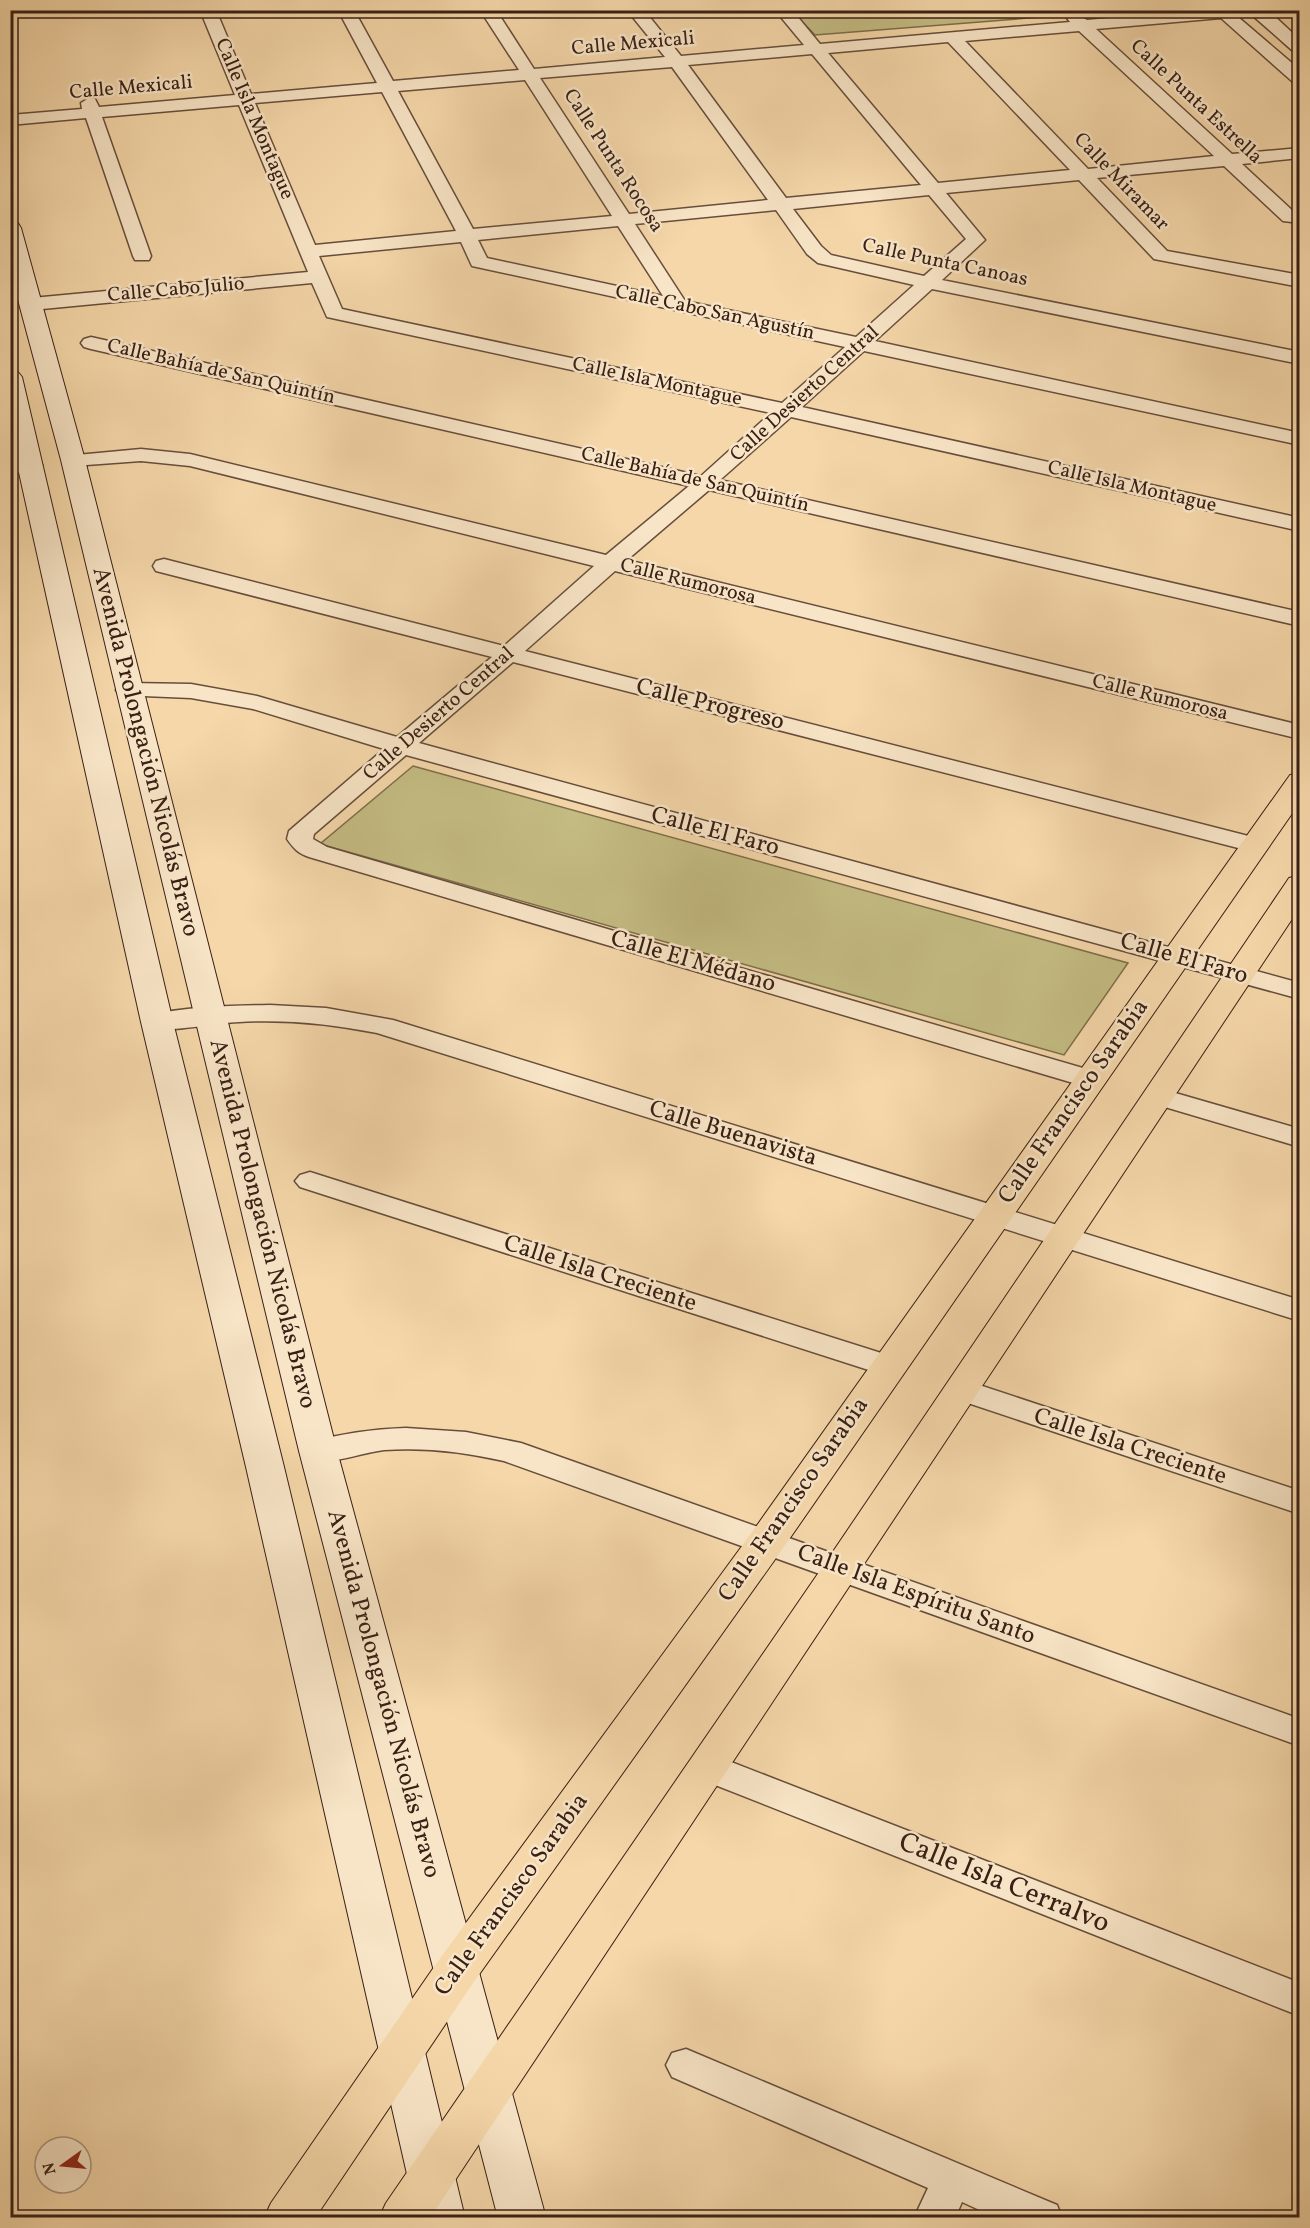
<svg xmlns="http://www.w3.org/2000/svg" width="1310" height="2228" font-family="Vollkorn,serif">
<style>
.green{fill:#c4bc83;stroke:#7e6e4c;stroke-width:1.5}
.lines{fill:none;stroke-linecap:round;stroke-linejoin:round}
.street-casing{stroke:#674e3b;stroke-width:3}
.secondary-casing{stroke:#382016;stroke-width:2}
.primary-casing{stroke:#382016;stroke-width:2}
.street{fill:#f8e5c7;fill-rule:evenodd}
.secondary{fill:#f8e5c7;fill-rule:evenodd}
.primary{fill:#f5d7a9;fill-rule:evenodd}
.labels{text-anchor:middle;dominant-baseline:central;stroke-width:5;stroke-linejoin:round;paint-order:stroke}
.far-street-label{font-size:20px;fill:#382016;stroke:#f8e5c7}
.street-label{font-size:24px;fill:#382016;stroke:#f8e5c7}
.near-street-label{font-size:28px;fill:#382016;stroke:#f8e5c7}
</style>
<rect width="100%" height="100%" fill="#f5d7a9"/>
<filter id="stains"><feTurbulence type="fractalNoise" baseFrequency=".00333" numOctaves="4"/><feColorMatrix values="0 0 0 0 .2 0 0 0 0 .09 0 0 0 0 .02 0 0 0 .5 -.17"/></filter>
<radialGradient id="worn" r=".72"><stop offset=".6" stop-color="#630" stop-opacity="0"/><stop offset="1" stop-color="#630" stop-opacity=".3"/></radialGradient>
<path class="green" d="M1062 10 1067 15 815 35 792 11Z
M413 766 1128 963 1064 1055 320 844Z"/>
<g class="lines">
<g class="street-casing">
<path id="street" d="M200 10H216L251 94 377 83 338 10H354L393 81 519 70 480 10H496L534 69 665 57 627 10H644L681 56 804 45 775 10H792L820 44 1070 22 1067 18 1075 13 1087 20 1200 10H1268L1300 40V54L1294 52 1252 15 1238 17 1300 70V84L1294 83 1221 18 1096 29 1232 154 1300 148V158L1242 164 1294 212H1300V223L1283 221 1224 166 1097 178 1167 251 1300 275V287L1154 259 1079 180 946 193 985 240 942 280 1300 352V364L932 289 875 341 1300 433V445L864 351 802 407 1300 518V531L791 417 720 480 1300 612V626L709 490 627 560 1300 725V739L615 571 525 651 1264 840 1268 845 1264 850 1255 853 1246 850 513 662 419 743 1300 983V999L406 755 314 834 313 839 327 847 1100 1073 1104 1079 1100 1085 1090 1087 1080 1085 309 857C298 853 294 849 287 839L289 831 384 749 253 709 191 698 120 695 116 690 120 685 128 683 191 684 257 696 397 737 492 657 156 571 153 566 156 561 164 559 504 646 594 566 190 466 141 461 73 466 66 464 63 460 66 456 141 449 190 454 606 555 689 486 91 349 84 347 81 343 84 339 91 337 701 476 771 413 327 317 312 283 32 310 25 308 22 304 25 300 32 298 308 272 239 105 102 117 151 256 149 260H135L133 256 86 118 10 125V115L82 109 81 103 89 98 95 99 99 107 235 95ZM1079 31 1214 156 1088 169 965 41ZM948 42 1070 170 938 183 828 53ZM812 54 921 185 786 198 688 65ZM672 67 768 200 629 214 540 78ZM525 80 612 216 473 229 398 91ZM382 92 456 231 315 245 255 103ZM929 195 966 239 924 276 831 255 821 246 793 209ZM776 210 807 254 818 263 914 285 856 337 685 301 635 224ZM618 226 663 296 487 258 478 240ZM461 242 472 266 845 347 782 403 342 309 319 256Z
M31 459 38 461 42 465 38 469 10 474V462Z
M270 1005 326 1008 393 1020 1300 1300V1321L377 1033C332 1024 286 1019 239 1022 214 1023 170 1033 147 1028L143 1022 147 1016C187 1006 230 1006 270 1005Z
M1158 1088 1300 1129V1147L1148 1102 1144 1096 1148 1090Z
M310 1172 900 1359 905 1366 900 1373 889 1376 878 1373 300 1187 295 1181 300 1175Z
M961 1379 1300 1491V1514L950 1397 945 1390 950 1383Z
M406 1428 466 1432 521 1443 1300 1719V1746L504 1461C465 1452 424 1447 384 1450 359 1453 331 1466 307 1459L302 1451 307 1443C339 1434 373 1429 406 1428Z
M708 1753 1300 1983V2016L695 1777 690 1767 695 1757Z
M686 2049 1057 2205 1062 2218H997L962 2202 955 2218H914L928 2188 672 2077 666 2065 672 2053Z"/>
</g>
<g class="secondary-casing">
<path id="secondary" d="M10 222 18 223 21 228 85 460 337 1451 546 2218H498L299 1451 61 460 10 270Z
M10 370 18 372 22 377 173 1022 284 1467 465 2218H417L246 1467 141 1022 10 432Z"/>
</g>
<g class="primary-casing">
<path id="primary" d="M1300 773V802L781 1551 473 1983 315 2218H264L271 2203 441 1957 753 1531 1290 775Z
M1300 875V907L430 2218H379L386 2203 828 1559 1285 884 1289 878Z"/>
</g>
<use href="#street" class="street"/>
<use href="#secondary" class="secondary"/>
<use href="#primary" class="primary"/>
</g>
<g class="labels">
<g class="far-street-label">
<text transform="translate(633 44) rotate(-5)">Calle Mexicali</text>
<text transform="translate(131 88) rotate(-5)">Calle Mexicali</text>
<text transform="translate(1196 102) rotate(43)">Calle Punta Estrella</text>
<text transform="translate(254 119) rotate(67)">Calle Isla Montague</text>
<text transform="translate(613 161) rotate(57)">Calle Punta Rocosa</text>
<text transform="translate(1121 182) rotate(46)">Calle Miramar</text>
<text transform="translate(945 263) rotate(12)">Calle Punta Canoas</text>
<text transform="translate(176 290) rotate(-5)">Calle Cabo Julio</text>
<text transform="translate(715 313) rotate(12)">Calle Cabo San Agustín</text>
<text transform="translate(221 372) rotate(13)">Calle Bahía de San Quintín</text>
<text transform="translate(657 382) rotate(12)">Calle Isla Montague</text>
<text transform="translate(805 394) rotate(-42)">Calle Desierto Central</text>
<text transform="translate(695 480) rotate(13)">Calle Bahía de San Quintín</text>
<text transform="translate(1132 487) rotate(13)">Calle Isla Montague</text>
<text transform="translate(688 582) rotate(14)">Calle Rumorosa</text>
<text transform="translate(1160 698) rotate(14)">Calle Rumorosa</text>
<text transform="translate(439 714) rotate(-41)">Calle Desierto Central</text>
</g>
<g class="street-label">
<text transform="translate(710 705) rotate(14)">Calle Progreso</text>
<text transform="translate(145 752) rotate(76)">Avenida Prolongación Nicolás Bravo</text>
<text transform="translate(715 832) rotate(15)">Calle El Faro</text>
<text transform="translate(1184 959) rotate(16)">Calle El Faro</text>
<text transform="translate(693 962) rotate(16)">Calle El Médano</text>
<text transform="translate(1074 1102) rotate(-55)">Calle Francisco Sarabia</text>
<text transform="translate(733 1134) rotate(17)">Calle Buenavista</text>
<text transform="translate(262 1224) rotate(76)">Avenida Prolongación Nicolás Bravo</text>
<text transform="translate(600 1274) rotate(18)">Calle Isla Creciente</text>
<text transform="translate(1130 1447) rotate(18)">Calle Isla Creciente</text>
<text transform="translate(794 1500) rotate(-55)">Calle Francisco Sarabia</text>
<text transform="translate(916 1595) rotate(20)">Calle Isla Espíritu Santo</text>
<text transform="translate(383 1694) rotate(75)">Avenida Prolongación Nicolás Bravo</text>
<text transform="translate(512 1895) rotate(-54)">Calle Francisco Sarabia</text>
</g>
<g class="near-street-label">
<text transform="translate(1004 1883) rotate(22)">Calle Isla Cerralvo</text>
</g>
</g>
<rect width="1310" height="2228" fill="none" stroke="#f5d7a9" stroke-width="36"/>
<rect x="12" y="12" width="1286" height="2204" fill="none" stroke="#382016" stroke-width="3"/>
<rect x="18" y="18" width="1274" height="2192" fill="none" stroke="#382016" stroke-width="1.5"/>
<g transform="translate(63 2165) rotate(255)"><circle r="28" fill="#f8e5c7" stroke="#ab9680" stroke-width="1.5"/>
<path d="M0-4.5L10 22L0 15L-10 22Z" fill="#8f2418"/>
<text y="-9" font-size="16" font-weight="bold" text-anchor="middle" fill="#382016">N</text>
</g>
<rect width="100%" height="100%" filter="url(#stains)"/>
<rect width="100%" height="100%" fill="url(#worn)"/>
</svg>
